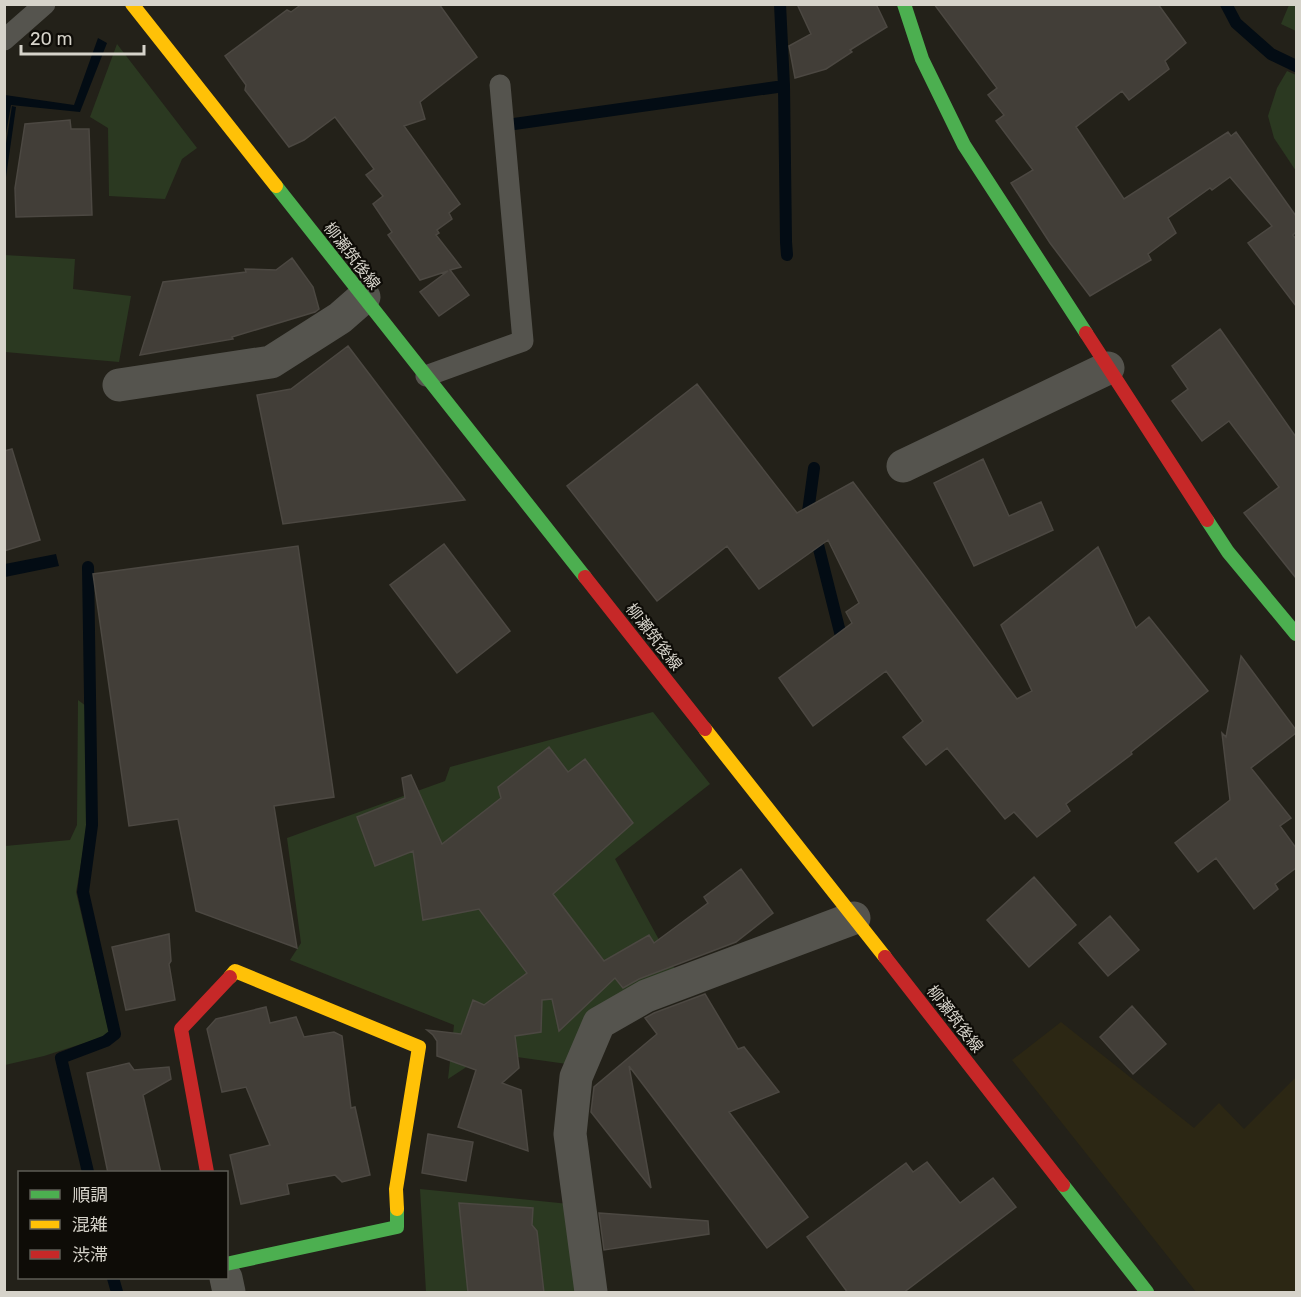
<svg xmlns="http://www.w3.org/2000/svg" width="1301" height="1297" font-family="Rubik,'Noto Sans JP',sans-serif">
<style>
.built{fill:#2c2714}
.green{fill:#2b3921}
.water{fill:#030c14}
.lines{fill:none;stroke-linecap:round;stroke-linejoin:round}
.stream{stroke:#030c14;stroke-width:12}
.building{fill:#423e38;stroke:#4c4842;stroke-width:1.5}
.lane{stroke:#55544e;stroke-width:21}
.street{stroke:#55544e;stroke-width:33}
.fast{stroke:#4caf50;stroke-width:14}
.slow{stroke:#ffc107;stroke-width:14}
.jam{stroke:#c62828;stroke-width:14}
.labels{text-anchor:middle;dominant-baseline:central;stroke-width:4.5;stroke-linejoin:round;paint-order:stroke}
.street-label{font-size:16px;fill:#d6d3ca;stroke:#0e0c07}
</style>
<rect width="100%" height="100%" fill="#232119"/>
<path class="built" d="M1061 1022 1194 1128 1219 1103 1244 1129 1296 1077V1292H1196L1012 1060Z"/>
<path class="green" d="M1289 5H1296V31L1281 24Z
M117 44 197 148 182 159 165 199 109 196 108 128 90 117Z
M1287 71 1296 75V171L1274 138 1268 116 1277 88Z
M4 255 75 259 73 289 131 296 119 362 5 352Z
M78 700 86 706 87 828 76 892 109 1032 103 1037 44 1056 5 1065V846L70 840 77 825Z
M653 712 710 784 615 859 676 971 567 1064 488 1053 448 1079 454 1025 290 960 301 943 287 838 445 781 450 767Z
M420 1189 569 1204 581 1292H426Z"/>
<path class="water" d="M98 38 107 43 80 112 11 105 5 139V95L74 105Z
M12 106 16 107 5 184V150Z
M56 554 59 566 5 577V564Z"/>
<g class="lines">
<path class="stream" d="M780 4 784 86 786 242 787 255
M1226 4 1236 23 1271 54 1296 66
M514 124 784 86
M814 468 808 512 812 521 844 648
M88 1172 61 1058 106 1041 115 1034 83 892 92 825 88 567
M113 1278 117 1292"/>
</g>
<path class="building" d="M302 4H439L477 57 420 102 425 119 404 126 460 204 449 213 452 219 437 230 439 233 436 235 461 267 450 270 469 295 439 316 420 292 448 271 420 280 388 235 392 232 373 204 383 196 366 175 374 169 335 117 304 140 289 147 245 90 246 85 225 56 287 10 291 12Z
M797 4H876L887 27 850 50 852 52 826 69 795 78 789 46 811 34Z
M934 4H1158L1186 43 1165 61 1169 69 1129 100 1122 91 1076 127 1124 199 1228 132 1231 136 1236 132 1296 216V232L1293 235 1296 239V306L1248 243 1272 226 1230 177 1212 190 1210 188 1168 218 1176 233 1148 254 1151 260 1090 296 1050 243 1011 183 1033 170 996 121 1004 115 988 95 997 88Z
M70 120 71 129H89L92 215 16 217 15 188 25 124Z
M292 258 313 287 319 309 315 312 232 337 233 339 140 355 163 282 246 272 245 269 276 270Z
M1220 329 1296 437V578L1244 513 1279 487 1229 421 1202 441 1172 401 1188 389 1172 366Z
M348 346 465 500 283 524 257 395 291 389Z
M697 384 797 513 853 482 1017 699 1032 691 1001 625 1098 547 1136 628 1149 617 1208 691 1131 752 1132 754 1066 804 1070 811 1037 837 1014 812 1005 819 947 748 926 765 903 737 923 721 886 671 813 726 779 678 852 623 846 612 859 603 828 540 759 589 727 546 657 601 567 486Z
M12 449 40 540 4 551V451Z
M983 459 1009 516 1041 502 1053 530 974 566 934 483Z
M444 544 510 631 457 673 390 585Z
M298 546 334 797 274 806 297 948 196 911 178 819 129 826 93 574Z
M1241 656 1296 730V733L1251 768 1291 818 1280 826 1296 848V868L1275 884 1278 889 1254 909 1216 858 1198 872 1175 843 1230 800 1222 733 1226 737Z
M549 747 568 772 585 759 633 823 553 894 604 961 649 935 654 943 708 903 704 897 741 869 773 913 736 942 639 979 623 988 615 978 559 1031 552 999 542 1000 541 1032 515 1036 519 1068 502 1083 521 1090 528 1151 458 1127 476 1070 437 1056V1041L433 1035 427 1030 461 1034 473 1000 484 1005 527 973 479 909 423 920 413 851 375 866 357 817 405 798 402 778 411 775 442 844 501 798 498 787Z
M1034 877 1076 925 1029 967 987 920Z
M1110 916 1139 950 1108 976 1079 943Z
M169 934 171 961 169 964 175 1000 126 1010 112 947Z
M705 994 738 1049 744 1047 779 1092 729 1112 808 1217 767 1248 629 1066 651 1188 591 1112 594 1087 657 1034 645 1018 654 1013Z
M1132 1006 1166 1044 1133 1074 1100 1037Z
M266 1007 270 1023 296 1017 304 1037 334 1032 342 1036 351 1108 355 1107 370 1175 342 1182 335 1175 287 1184 289 1194 241 1204 230 1155 270 1145 246 1087 222 1092 207 1029 216 1019Z
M129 1063 134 1070 169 1067 171 1079 143 1095 161 1173H108L87 1073Z
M428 1134 473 1142 466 1181 422 1173Z
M927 1162 960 1203 993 1178 1016 1207 903 1293H848L807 1237 906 1163 913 1172Z
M459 1203 533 1208 532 1225 537 1231 544 1293H468Z
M599 1213 708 1221 709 1234 604 1250Z"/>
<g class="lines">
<path class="lane" d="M4 40 45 4
M426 376 523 341 500 85"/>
<path class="street" d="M119 385 271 362 340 318 364 297
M903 466 1108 368
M226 1278 229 1292
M591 1292 570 1134 576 1077 599 1023 646 996 854 918"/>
<path class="fast" d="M904 4 922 59 964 145 1086 333
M276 186 585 577
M1207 520 1228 552 1296 634
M1063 1185 1147 1292
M226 1264 397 1227V1209"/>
<path class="slow" d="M132 4 276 186
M705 729 885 957
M230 977 235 971 419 1047 396 1189 397 1209"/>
<path class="jam" d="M1086 333 1207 520
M585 577 705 729
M885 957 1063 1185
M207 1172 181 1029 230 977"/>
</g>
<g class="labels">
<g class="street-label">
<text transform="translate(352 256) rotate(52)">柳瀬筑後線</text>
<text transform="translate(654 637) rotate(52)">柳瀬筑後線</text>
<text transform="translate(955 1019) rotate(52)">柳瀬筑後線</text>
</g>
</g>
<rect width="1301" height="1297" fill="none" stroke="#d6d3ca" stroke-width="12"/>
<rect x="18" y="1171" width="210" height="108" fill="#0e0c07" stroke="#5e5c55" stroke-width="1.5"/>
<rect x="30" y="1190" width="30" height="9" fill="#4caf50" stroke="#5e5c55" stroke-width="1.5"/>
<text x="72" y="1201" font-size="18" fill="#d6d3ca">順調</text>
<rect x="30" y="1220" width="30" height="9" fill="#ffc107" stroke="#5e5c55" stroke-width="1.5"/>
<text x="72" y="1231" font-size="18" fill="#d6d3ca">混雑</text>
<rect x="30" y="1250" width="30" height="9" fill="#c62828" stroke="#5e5c55" stroke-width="1.5"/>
<text x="72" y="1261" font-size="18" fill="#d6d3ca">渋滞</text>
<path d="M21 45v9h123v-9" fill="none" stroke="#d6d3ca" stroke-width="3"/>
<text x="30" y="45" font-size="18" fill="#d6d3ca" stroke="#0e0c07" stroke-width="4.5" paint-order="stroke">20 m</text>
</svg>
